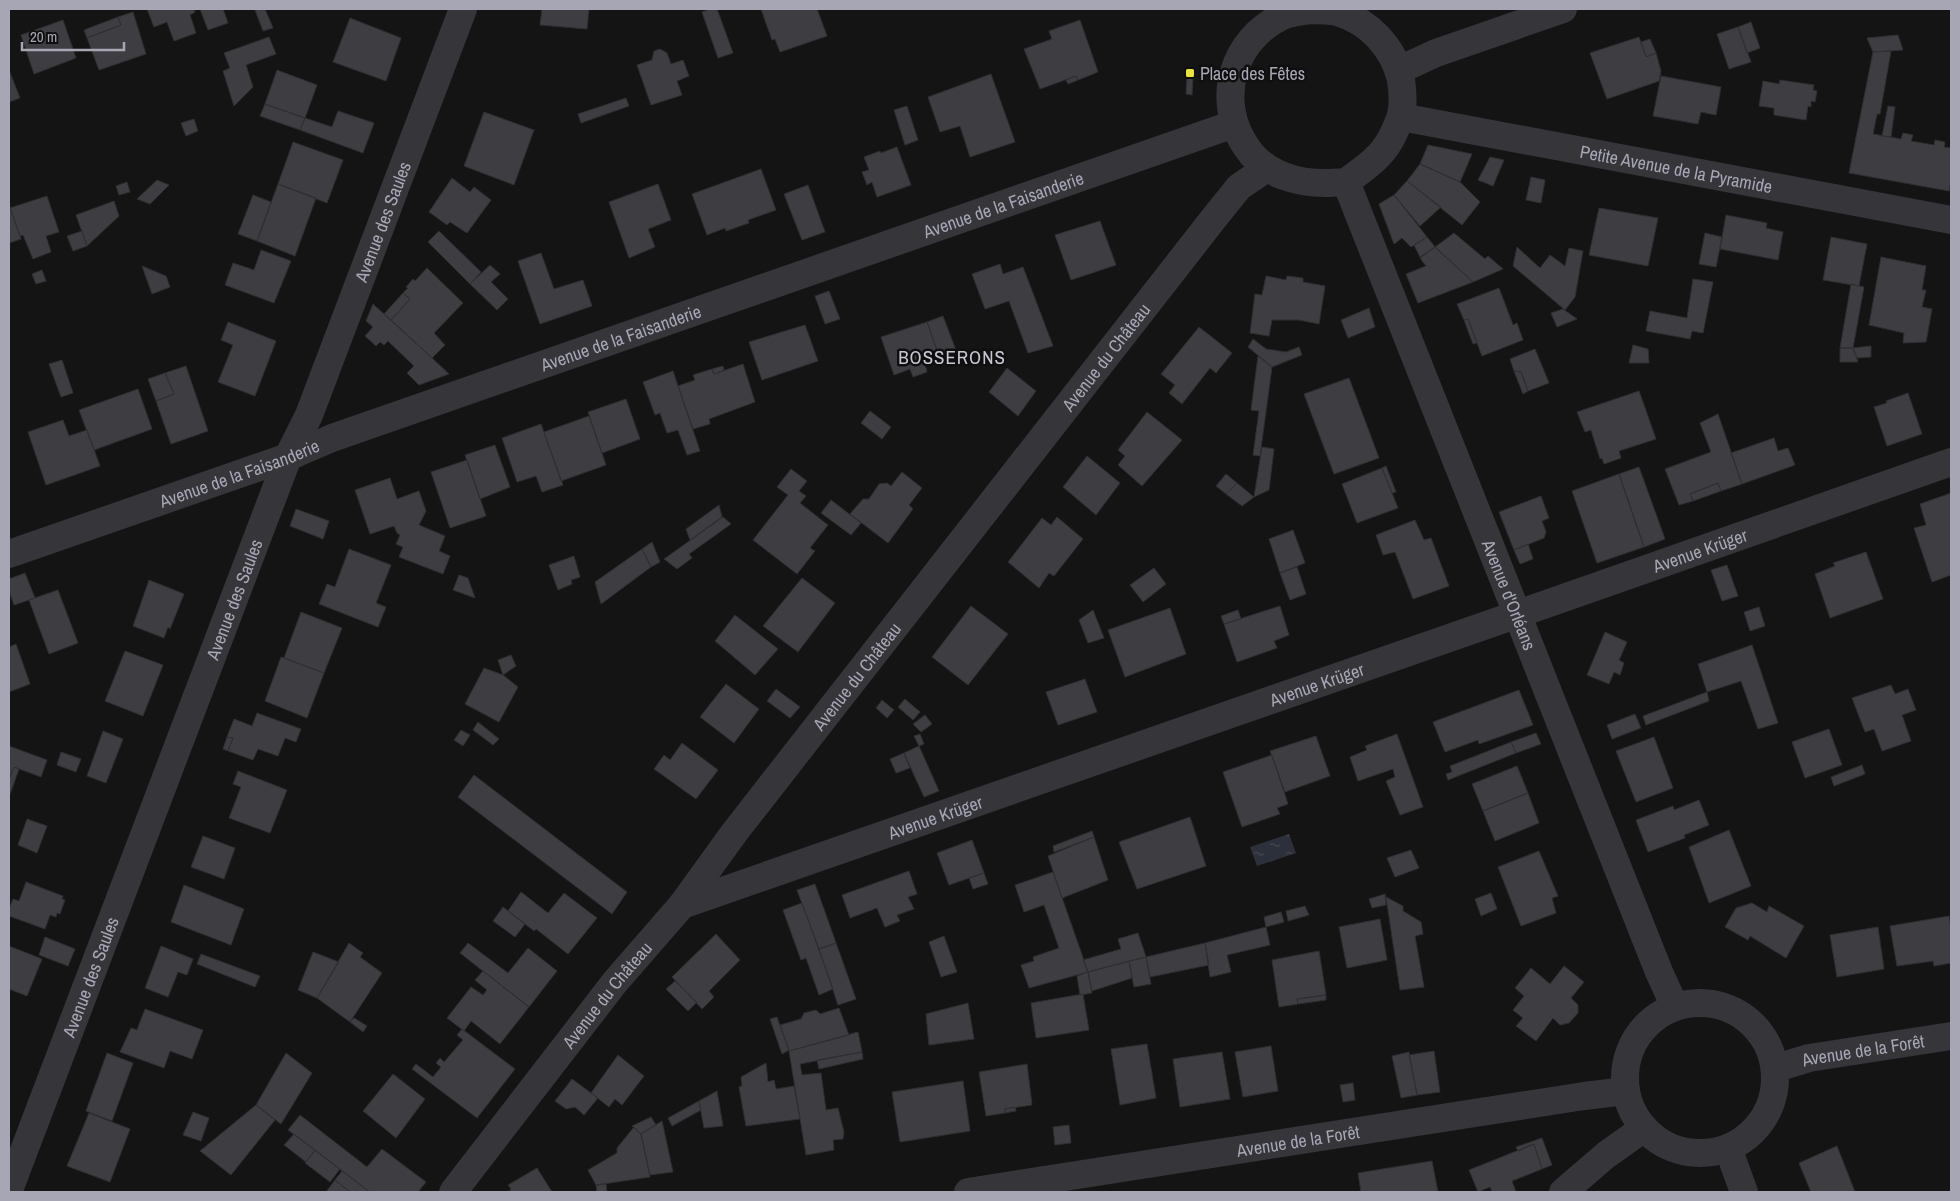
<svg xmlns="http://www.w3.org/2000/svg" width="1960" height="1201" font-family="'Archivo Narrow',sans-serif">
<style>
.water{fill:url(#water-ripples)}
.building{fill:#3e3e42;stroke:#2f2e31}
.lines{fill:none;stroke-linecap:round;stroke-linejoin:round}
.minor{stroke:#35353a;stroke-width:28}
.poi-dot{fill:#e9e238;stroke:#0f0f10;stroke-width:2}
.labels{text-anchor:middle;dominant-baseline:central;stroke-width:5;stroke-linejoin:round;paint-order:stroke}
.poi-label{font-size:18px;fill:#a6a6b5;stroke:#0f0f10;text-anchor:start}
.street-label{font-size:18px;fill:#a6a6b5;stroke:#0f0f10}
.neighbourhood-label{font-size:19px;letter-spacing:1px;fill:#c7c7d1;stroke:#0f0f10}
</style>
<defs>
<pattern id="water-ripples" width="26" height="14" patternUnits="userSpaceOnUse" patternTransform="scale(1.25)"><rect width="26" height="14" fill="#2c303a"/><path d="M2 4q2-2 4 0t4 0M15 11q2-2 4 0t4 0" fill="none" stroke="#484b54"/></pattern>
</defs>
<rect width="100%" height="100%" fill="#141415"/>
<path class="water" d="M1289 834 1296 853 1257 866 1250 847Z"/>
<path class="building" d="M147 9H194L195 12 190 15 196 33 174 41 167 22 154 27Z
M200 9H223L228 23 208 30Z
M258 9H265L273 28 263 31 255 10Z
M542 9H589L587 29 540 25Z
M711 9H717L733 53 718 58 702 12Z
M761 9H817L827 36 780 52 775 39 772 40Z
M133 12 146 54 99 70 87 38 121 25 118 17Z
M118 17 121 25 87 38 84 30Z
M350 18 401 38 386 81 333 62Z
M63 20 76 58 34 74 21 35Z
M1080 20 1098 72 1078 80 1076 76 1040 89 1024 49 1052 39 1049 31Z
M1751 22 1760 48 1747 53 1738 27Z
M1738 27 1751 62 1729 69 1717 34Z
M1898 35 1903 50 1873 52 1867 38Z
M269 37 276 54 246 65 253 87 234 106 223 71 230 68 224 53Z
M1639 37 1646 57 1656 53 1661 71 1659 81 1607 99 1590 53Z
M1650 39 1656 53 1646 57 1641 42Z
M660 49 667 53 671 64 683 60 689 76 677 81 682 95 651 105 637 65 652 60 654 51Z
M1891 51 1880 114H1877L1873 134 1901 139 1903 133 1913 135 1911 141 1934 145 1935 140 1945 142 1944 147 1951 148V180L1949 191 1849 173 1873 52Z
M9 70 20 98 9 102Z
M277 70 317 85 305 118 265 104Z
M991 74 1015 142 970 157 960 126 940 132 928 97Z
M1076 76 1078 80 1068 84 1066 80Z
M1661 76 1721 87 1716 115 1701 112 1698 124 1653 116Z
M1187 77H1193L1192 95 1186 94Z
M1780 80 1814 85 1813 90 1817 91 1815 102 1811 101V107L1808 106 1806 120 1774 115V108L1759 106 1763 81 1779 84Z
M626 98 629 106 581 123 578 114Z
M265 104 305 118 300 130 260 116Z
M907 106 918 140 905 145 894 110Z
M1888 106 1895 107 1891 137 1882 136Z
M338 111 374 123 363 153 300 130 305 118 332 127Z
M484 112 534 130 514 185 464 166Z
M194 119 198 131 186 136 181 123Z
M293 142 343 160 327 203 278 184Z
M1428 145 1472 154 1460 182 1420 164Z
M897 147 911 185 877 197 872 182 867 185 862 172 869 170 864 157 880 151 881 153Z
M1490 157 1504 160 1493 186 1478 180Z
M1420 164 1460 182 1480 202 1462 225 1407 181Z
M761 169 776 210 748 220 749 223 726 231 725 228 707 235 692 194Z
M1531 177 1545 180 1541 203 1526 200Z
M452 178 470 192 474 187 491 200 467 233 450 222 447 225 429 212Z
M157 180 169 185 150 204 137 199Z
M1407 181 1441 207 1420 226 1394 195Z
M127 182 130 192 119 195 116 186Z
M278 184 316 198 295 256 257 241Z
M658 184 671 220 648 229 655 247 629 258 609 202Z
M808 185 825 232 802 240 784 194Z
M253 195 271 202 257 241 238 234Z
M1394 195 1427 237 1411 247 1402 238 1394 244 1379 204Z
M47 196 59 232 46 236 51 252 33 259 23 235 20 236 10 208Z
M114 201 119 216 87 246 76 215Z
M9 204 21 239 9 243Z
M1599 208 1658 218 1648 266 1589 255Z
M1726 215 1767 223 1766 228 1783 232 1778 260 1720 249Z
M1100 221 1116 265 1071 280 1055 235Z
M82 231 87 246 73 251 67 236Z
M439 231 481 272 470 284 428 242Z
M1454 233 1485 259 1488 256 1503 269 1473 282 1435 247Z
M1705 233 1722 237 1716 267 1699 264Z
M1427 237 1435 247 1420 257 1414 245Z
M1831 237 1867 244 1859 286 1823 280Z
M1435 247 1473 282 1418 303 1406 274 1426 266 1420 258Z
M1517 247 1540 268 1550 255 1565 266 1569 248 1583 251 1575 297 1565 310 1513 266Z
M261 250 291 261 274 303 225 285 233 263 254 270Z
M541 253 554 289 583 280 592 306 540 324 518 261Z
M1881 257 1926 266 1922 290H1926L1922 307 1932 309 1926 342 1903 343 1904 333 1869 325Z
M1000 264 1003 274 1023 267 1053 346 1028 353 1009 301 985 309 972 274Z
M490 265 500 274 491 282 508 299 497 310 470 284Z
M142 266 166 276 170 287 152 294Z
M427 268 463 303 434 333 445 345 432 358 391 320 410 299 403 293 408 288 406 287 413 279 415 281Z
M42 270 46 281 36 284 32 274Z
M1266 276 1286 280 1287 276 1303 278V282L1325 286 1319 324 1299 320H1272L1269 336 1250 333 1255 294 1262 295Z
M1693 279 1713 282 1703 333 1692 331 1690 339 1646 331 1650 311 1687 318Z
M1851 284 1864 287 1853 348H1840Z
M1499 288 1513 325 1517 323 1523 340 1482 356 1468 319 1464 320 1457 304Z
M829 291 840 319 825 324 815 296Z
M403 293 410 299 391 320 384 314Z
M373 304 432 358 449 374 419 385 407 373 414 366 388 341 384 345 380 342 376 346 365 336 373 327 366 321Z
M1369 308 1375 327 1348 338 1341 320Z
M1563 309 1577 319 1557 327 1551 313Z
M943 316 957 353 940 359 927 322Z
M1468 319 1477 343 1473 344 1464 320Z
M228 322 276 341 255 396 218 382 233 345 221 340Z
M927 322 940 359 925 364 927 372 913 377 910 369 894 375 881 337Z
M805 325 818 361 762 380 749 342Z
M1199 327 1232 353 1216 373 1210 368 1182 404 1169 393 1175 385 1161 374Z
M1253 339 1266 349 1286 352 1299 347 1302 355 1272 367 1248 347Z
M1633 345 1648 349 1649 363H1629Z
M1871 346V357L1857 358 1853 348Z
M1840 348H1853L1858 362H1840Z
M1535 349 1549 383 1528 391 1521 372 1514 371 1510 359Z
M1258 356 1272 367 1260 456 1253 455 1259 411 1251 410Z
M62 360 73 393 61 397 49 364Z
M743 364 755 402 709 419 710 424 693 429 678 386 695 380 693 375 712 369 714 374Z
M186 366 208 431 171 444 156 401 174 394 165 373Z
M723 366 724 370 714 374 712 369Z
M1007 368 1036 391 1018 416 989 392Z
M673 371 700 451 687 455 678 430 667 433 660 413 655 415 643 382Z
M1514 371 1521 372 1528 391 1523 394Z
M165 373 174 394 156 401 148 379Z
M1349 378 1379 458 1334 474 1304 394Z
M138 389 152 429 94 450 79 410Z
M1639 391 1656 439 1619 451 1621 458 1604 464 1602 458 1600 459 1591 430 1585 432 1577 412Z
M1908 393 1922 434 1887 446 1874 407 1887 403 1886 401Z
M626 399 640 439 602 453 588 412Z
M870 411 891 427 882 439 861 423Z
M1147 412 1182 440 1142 486 1118 465 1125 456 1118 450Z
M1718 414 1742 484 1721 491 1718 483 1690 494 1693 501 1679 505 1665 469 1711 452 1700 423Z
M589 416 606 465 561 481 544 432Z
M63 420 69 436 87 430 100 466 46 485 28 432Z
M541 424 563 485 542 492 536 476 517 482 502 438Z
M1774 438 1778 451 1788 448 1795 465 1742 484 1731 453Z
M495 445 510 487 480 499 465 455Z
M1262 447 1274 449 1269 490 1254 497Z
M1087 456 1120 483 1096 515 1063 487Z
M467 460 486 516 450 528 431 472Z
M1386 466 1396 492 1392 493 1382 468Z
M1639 467 1665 539 1644 547 1619 474Z
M1382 468 1398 508 1357 523 1342 484Z
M791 469 807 481 799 491 806 496 800 503 828 525 810 548 815 551 797 574 753 540 788 495 777 487Z
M902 472 922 488 909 505 913 509 888 543 850 514 863 499H869L879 484 887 483 891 486Z
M1226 474 1237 483 1226 494 1216 486Z
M1619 474 1644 547 1597 563 1572 491Z
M390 478 397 499 419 491 426 511 419 525 445 536 439 551 450 556 443 574 399 557 403 547 396 544 400 535 397 533 394 526 370 534 355 490Z
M1237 483 1254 497 1242 506 1226 494Z
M1718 483 1721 491 1693 501 1690 494Z
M1951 493V575L1932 582 1914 528 1926 525 1920 504Z
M1541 496 1549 518 1542 521 1546 532 1544 538 1514 550 1499 512Z
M831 500 861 523 851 535 821 513Z
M719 505 722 517 690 540 686 529Z
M296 509 329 521 323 539 290 526Z
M723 517 731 524 689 554 692 558 677 569 664 559Z
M1057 517 1083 539 1054 576 1049 573 1039 588 1008 562 1042 518 1051 525Z
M1415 520 1424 540 1431 538 1449 586 1413 599 1395 552 1383 555 1376 535Z
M1293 530 1305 563 1280 573 1269 539Z
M652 542 660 562 651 567 642 549Z
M1528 544 1533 559 1520 564 1514 550Z
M349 549 391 565 376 603 386 607 378 627 319 604 327 584 335 587Z
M642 549 651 567 601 604 595 582Z
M1866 552 1883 599 1830 618 1815 574 1835 566 1833 563Z
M574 556 580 577 571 580 572 584 558 590 549 565Z
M1727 565 1738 596 1722 601 1711 570Z
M1297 567 1306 594 1290 600 1280 573Z
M1154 568 1166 584 1143 602 1130 585Z
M25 573 35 598 14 605 9 591V579Z
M459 575 468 578 475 598 453 590Z
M802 578 835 603 798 652 763 626Z
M149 580 184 594 170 629 168 627 164 638 133 626Z
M58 590 78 643 49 654 29 600Z
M971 606 1008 634 968 685 932 657Z
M1280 606 1289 635 1274 641 1277 648 1237 662 1224 624Z
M1759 607 1765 626 1750 631 1744 612Z
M1170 608 1186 654 1125 677 1108 630Z
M1093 610 1104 638 1088 643 1079 620Z
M1238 610 1241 619 1224 624 1221 616Z
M301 612 342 628 324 673 284 658Z
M735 615 778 649 755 675 715 641Z
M1605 632 1627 642 1619 660 1624 663 1620 675 1614 672 1609 684 1587 675Z
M16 644 30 684 9 692V647Z
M1752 645 1778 723 1758 729 1741 681 1707 692 1698 664Z
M125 651 163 665 143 716 105 701Z
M511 655 516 666 503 675 498 660Z
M281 657 324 673 307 718 265 701Z
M484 668 503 675 518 687 499 722 465 704Z
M1085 679 1097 712 1058 725 1046 692Z
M726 684 759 709 734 743 700 717Z
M1891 685 1895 694 1908 689 1916 710 1902 715 1911 741 1882 751 1874 729 1865 732 1852 698Z
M776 689 800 707 790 718 767 701Z
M1519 690 1533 725 1479 744 1478 740 1445 752 1433 722Z
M1707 692 1709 701 1646 725 1643 716Z
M905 699 920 712 913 720 898 707Z
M882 700 894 710 887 718 876 708Z
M257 713 301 729 296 742 285 738 278 756 258 749 253 760 228 751 233 738 227 737 234 719 252 726Z
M1635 714 1641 728 1612 739 1607 725Z
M925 715 932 724 921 732 913 724Z
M478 722 499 739 493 745 473 730Z
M1829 729 1842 765 1805 778 1792 742Z
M461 730 470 735 463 746 454 740Z
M103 731 123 739 106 783 87 776Z
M1536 733 1541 744 1516 753 1511 742Z
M920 734 924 744 919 746 914 736Z
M1397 734 1423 807 1400 815 1386 781 1395 777 1393 769 1358 781 1350 757 1367 750 1365 746Z
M1316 736 1330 776 1285 792 1270 751Z
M227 737 233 738 228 751 223 749Z
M1654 737 1673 788 1636 802 1616 751Z
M1511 742 1516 753 1448 780 1446 774 1452 772 1450 766Z
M682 743 718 770 696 799 654 769 664 755 670 760Z
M9 746 47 760 41 777 14 767 10 777 9 776Z
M919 746 939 791 924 797 904 753Z
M61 752 81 759 76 772 57 765Z
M904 753 910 768 896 773 890 759Z
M1272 755 1288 804 1277 808 1280 814 1242 827 1223 772Z
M1862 765 1865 774 1834 786 1831 777Z
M1517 766 1528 793 1483 811 1472 784Z
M14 767 19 769 9 797V776L10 777Z
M238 771 287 790 270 833 229 818 241 787 233 784Z
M474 775 627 892 612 914 458 797Z
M1528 793 1539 823 1495 841 1483 811Z
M1699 800 1709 825 1684 835 1685 838 1648 852 1636 820 1673 806 1674 810Z
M1190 817 1206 866 1137 889 1119 842Z
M27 819 47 826 37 853 18 845Z
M1729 830 1751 886 1709 903 1689 847Z
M1092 831 1094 837 1054 852 1053 846Z
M203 836 235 848 224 879 191 867Z
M1094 837 1108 880 1062 898 1048 856Z
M972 840 984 873 949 885 937 853Z
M1411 850 1419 868 1395 877 1387 858Z
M1539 851 1558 896 1552 898 1556 913 1521 926 1498 867Z
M909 871 917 894 908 897 914 909 897 915 900 921 885 927 877 908 850 918 842 895Z
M1053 872 1088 972 1029 988 1021 965 1034 961 1033 957 1059 948 1044 905 1024 912 1015 885Z
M984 873 988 884 973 889 969 878Z
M26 882 63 896 62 899 65 900 60 914 57 913 56 917 50 915 45 929 9 916V909L13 899 19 901Z
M815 884 836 943 819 949 797 890Z
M184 885 244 909 231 945 171 922Z
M521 892 548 913 564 893 597 918 568 954 536 929 534 931 508 911Z
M1491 893 1497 909 1481 916 1475 899Z
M1385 894 1386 905 1372 908 1369 899Z
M1386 897 1403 906V911L1421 922 1423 934 1415 936 1424 987 1400 990Z
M802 903 833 989 819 995 806 958 801 960 783 910Z
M1752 903 1767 912 1769 906 1804 926 1786 958 1750 936 1748 940 1725 927 1736 908Z
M1305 906 1309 915 1288 921 1286 911Z
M503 907 525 924 515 937 493 921Z
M1281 912 1284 922 1266 927 1264 917Z
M1949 916 1951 932V963L1934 966 1933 961 1897 966 1890 926Z
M1380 919 1387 960 1347 968 1339 927Z
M1266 927 1270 945 1227 955 1231 972 1210 977 1205 943Z
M1878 927 1884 969 1837 977 1830 935Z
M1138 933 1146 957 1088 972 1083 960 1121 949 1118 939Z
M716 934 740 960 709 991 714 997 702 1009 672 977Z
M944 936 957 972 941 977 929 942Z
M45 937 75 949 68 966 39 955Z
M349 943 363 953 360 957 382 973 350 1022 317 998Z
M468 943 508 973 528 948 557 971 529 1007 460 953Z
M836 943 856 999 838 1005 819 949Z
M1205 943 1209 965 1150 977 1146 957Z
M9 946 42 959 27 996 9 989Z
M161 946 193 959 187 975 178 972 168 997 145 988Z
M1319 951 1326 995 1297 999 1298 1004 1279 1007 1272 960Z
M313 952 339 962 317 998 298 990Z
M201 954 260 976 255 987 197 964Z
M1146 957 1151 984 1134 987 1129 961Z
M1129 961 1132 978 1092 991 1088 972Z
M1564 966 1584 982 1571 998 1578 1005V1013L1569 1023 1560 1025 1553 1018 1536 1041 1516 1026 1523 1018 1513 1010 1524 996 1515 988 1531 968 1550 984Z
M483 971 529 1007 500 1044 471 1021 464 1031 447 1018 471 987 483 995 487 990 475 980Z
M1088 972 1092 993 1080 995 1077 976Z
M675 981 697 1002 688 1011 666 989Z
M1083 994 1089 1030 1036 1038 1031 1003Z
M1326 995V1000L1298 1004 1297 999Z
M968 1003 974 1039 929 1045 926 1014Z
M839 1008 849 1035 789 1051 780 1025 801 1019 804 1013 816 1010 820 1014Z
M145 1009 203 1030 192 1059 170 1051 164 1068 120 1052 131 1028 137 1030Z
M777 1017 789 1050 782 1054 770 1019Z
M354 1018 367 1026 363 1032 350 1022Z
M462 1029 515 1069 477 1118 412 1069 416 1064 433 1077 441 1067 436 1063 440 1058 444 1062 463 1040 457 1035Z
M858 1032 862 1052 800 1064 802 1075 821 1073 826 1110 838 1108 844 1132 843 1139 833 1140 834 1150 806 1155 789 1051Z
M1147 1044 1156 1098 1120 1105 1111 1049Z
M1271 1046 1278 1091 1243 1097 1235 1052Z
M1434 1051 1440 1092 1417 1095 1409 1055Z
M862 1052 863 1059 819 1069 817 1060Z
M1222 1052 1230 1099 1180 1107 1173 1059Z
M1409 1052 1417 1095 1401 1098 1392 1056Z
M107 1053 133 1063 112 1121 86 1111Z
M286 1053 312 1073 281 1124 256 1105Z
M618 1055 644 1076 622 1105 615 1099 609 1107 591 1093Z
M766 1063 768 1082 774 1080 776 1089 794 1086 800 1119 746 1126 739 1087 742 1086 741 1077Z
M1027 1064 1032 1105 1005 1109V1113L986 1116 979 1072Z
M393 1074 425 1099 396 1138 363 1111Z
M572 1079 598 1098 584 1115 575 1107 566 1109 555 1101Z
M963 1081 970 1131 900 1142 892 1092Z
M1353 1083 1355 1100 1343 1102 1340 1085Z
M717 1091 723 1126 704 1128 699 1101Z
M699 1101 701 1110 672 1126 668 1118Z
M256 1105 275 1120 231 1175 200 1151Z
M1015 1107 1016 1111 1005 1113V1109Z
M193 1112 209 1118 201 1141 183 1135Z
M89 1113 130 1129 110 1182 67 1166Z
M300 1115 367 1167 382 1149 426 1182 418 1192H370L288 1130Z
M651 1117 656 1125 641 1134 632 1126Z
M662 1121 673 1172 650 1175 641 1134Z
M1069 1125 1071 1143 1055 1145 1053 1127Z
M634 1127 641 1134 650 1177 596 1185 588 1170 617 1153V1148Z
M294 1134 315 1150 306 1162 284 1145Z
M1542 1138 1552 1165 1542 1169 1534 1144 1518 1151 1516 1147Z
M1534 1144 1542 1169 1512 1181 1516 1192H1492L1490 1187 1478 1192 1469 1170Z
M1837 1146 1855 1192H1811L1799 1163Z
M315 1150 340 1169 330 1182 305 1163Z
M1432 1161 1438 1192H1361L1358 1173Z
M537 1168 552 1192H509L511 1189 508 1185Z
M342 1171 370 1192H350L335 1180Z
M335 1180 350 1192H326Z
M606 1184 607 1192H597L596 1185Z"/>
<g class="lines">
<g class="minor">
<path d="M1311 10C1319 10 1329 10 1337 12 1369 21 1394 48 1401 80 1403 93 1404 108 1399 121 1389 147 1380 157 1358 173 1354 176 1349 180 1345 182 1341 183 1335 182 1330 183 1299 184 1265 175 1247 148 1214 101 1232 38 1285 15 1293 12 1302 11 1311 10Z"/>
<path d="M1399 70 1436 53 1563 9"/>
<path id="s1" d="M1401 117 1951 220"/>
<path id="s2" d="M1346 182 1659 972 1675 1007"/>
<path id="s3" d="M9 554 288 457 332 438 1234 124"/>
<path id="s4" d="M682 905 1501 620 1951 462"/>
<circle cx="1700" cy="1078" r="75"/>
<path id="s5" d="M1776 1068 1809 1058 1951 1036"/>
<path d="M1728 1148 1744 1192"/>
<path id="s6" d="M9 1190 288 457 309 415 463 9"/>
<path id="s7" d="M453 1192 615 982 682 905 734 833 1214 218 1239 187 1267 168"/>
<path id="s8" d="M968 1192 1584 1096 1626 1091"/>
<path d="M1563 1192 1606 1155 1644 1128"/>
</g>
</g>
<rect class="poi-dot" x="1185" y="68" width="10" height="10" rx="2.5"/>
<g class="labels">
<g class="poi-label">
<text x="1200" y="73">Place des Fêtes</text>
</g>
<g class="street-label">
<text stroke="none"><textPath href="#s1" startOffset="280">Petite Avenue de la Pyramide</textPath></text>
<text stroke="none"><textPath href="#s3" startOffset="1054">Avenue de la Faisanderie</textPath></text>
<text stroke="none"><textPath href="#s6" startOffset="1038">Avenue des Saules</textPath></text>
<text stroke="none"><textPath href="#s3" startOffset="649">Avenue de la Faisanderie</textPath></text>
<text stroke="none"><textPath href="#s7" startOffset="1060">Avenue du Château</textPath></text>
<text stroke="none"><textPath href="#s3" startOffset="244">Avenue de la Faisanderie</textPath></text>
<text stroke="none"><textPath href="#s4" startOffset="1078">Avenue Krüger</textPath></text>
<text stroke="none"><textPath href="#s2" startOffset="444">Avenue d'Orléans</textPath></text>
<text stroke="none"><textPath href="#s6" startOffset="632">Avenue des Saules</textPath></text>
<text stroke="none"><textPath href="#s7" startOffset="655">Avenue du Château</textPath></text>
<text stroke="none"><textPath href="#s4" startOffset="672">Avenue Krüger</textPath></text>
<text stroke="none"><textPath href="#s4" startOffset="268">Avenue Krüger</textPath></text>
<text stroke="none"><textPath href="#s6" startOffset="228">Avenue des Saules</textPath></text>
<text stroke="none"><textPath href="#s7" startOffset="250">Avenue du Château</textPath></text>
<text stroke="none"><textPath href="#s5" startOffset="89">Avenue de la Forêt</textPath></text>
<text stroke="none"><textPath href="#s8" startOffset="334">Avenue de la Forêt</textPath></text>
</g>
<g class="neighbourhood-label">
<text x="952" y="357">BOSSERONS</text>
</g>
</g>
<rect width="1960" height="1201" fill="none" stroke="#a6a6b5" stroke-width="20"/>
<path d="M22 42v8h102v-8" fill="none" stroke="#a6a6b5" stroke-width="2.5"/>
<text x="30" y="42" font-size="15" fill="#a6a6b5" stroke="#0f0f10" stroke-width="4" paint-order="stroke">20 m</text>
</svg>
